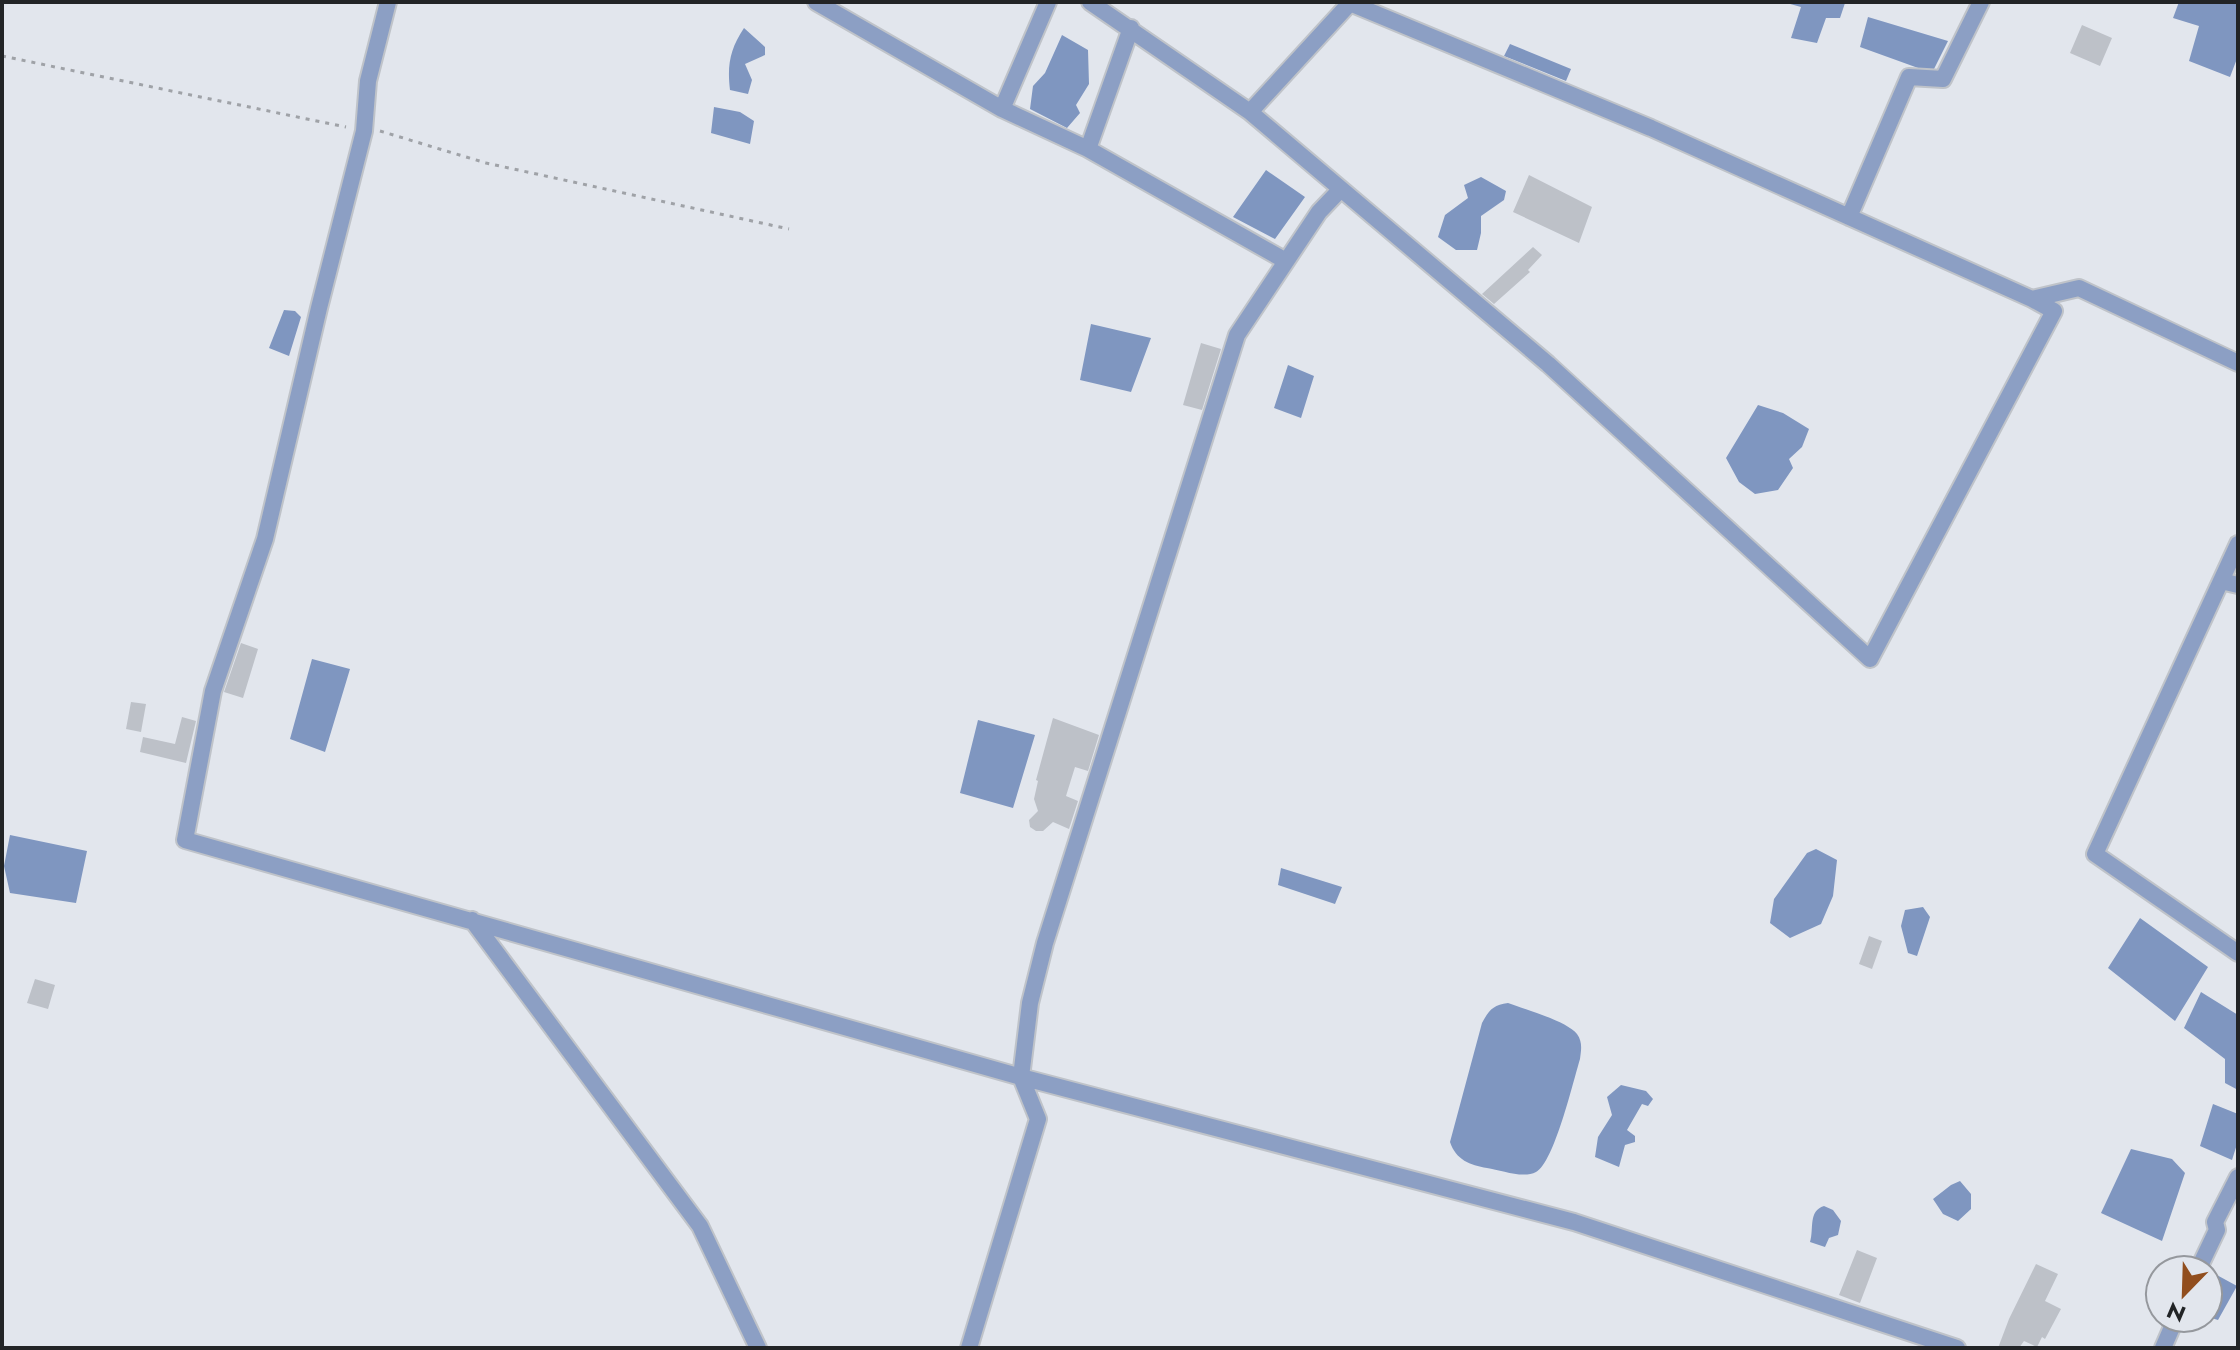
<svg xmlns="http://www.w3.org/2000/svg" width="2240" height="1350" font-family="Jost,sans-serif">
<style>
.water{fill:#7f96c0}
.building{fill:#bdc1c8}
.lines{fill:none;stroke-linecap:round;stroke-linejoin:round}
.street-casing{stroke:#bfc3c9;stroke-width:20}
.path{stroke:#9fa2a7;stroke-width:3;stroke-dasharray:4 6;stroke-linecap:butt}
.street{stroke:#8c9fc4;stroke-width:16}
</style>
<rect width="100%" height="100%" fill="#e2e6ed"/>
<path class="water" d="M1783 2H1843L1845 3 1840 18H1826L1817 43 1791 38 1801 7Z
M2179 2H2238V56L2230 77 2189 61 2199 26 2173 18Z
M1868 17 1948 41 1932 73 1860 47Z
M744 28 765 47V55L745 64 752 80 748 94 730 90C727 65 730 49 744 28Z
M1062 35 1088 50 1089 84 1076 105 1080 113 1067 128 1030 109 1033 86 1045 73Z
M1510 44 1571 69 1566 81 1504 56Z
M714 107 740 112 754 121 750 144 711 133Z
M1266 170 1305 197 1275 239 1233 217Z
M1481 177 1506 191 1504 200 1481 216V233L1477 250H1456L1438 237 1445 215 1468 198 1464 185Z
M284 310 295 311 301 317 289 356 269 348Z
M1091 324 1151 338 1131 392 1080 380Z
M1288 365 1314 376 1301 418 1274 408Z
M1758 405 1783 413 1809 429 1802 447 1789 459 1793 468 1778 490 1755 494 1739 482 1726 458Z
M312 659 350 669 325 752 290 739Z
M978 720 1035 735 1013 808 960 793Z
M10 835 87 851 76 903 10 893 4 866Z
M1816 849 1837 860 1833 896 1821 924 1790 938 1770 923 1774 899 1807 853Z
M1281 868 1342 887 1335 904 1278 885Z
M1923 907 1930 917 1917 956 1908 953 1901 926 1905 910Z
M2140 918 2208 967 2175 1021 2108 968Z
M2201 992 2238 1015V1090L2225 1083V1059L2184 1028Z
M1508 1003C1524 1009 1567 1021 1577 1034 1583 1042 1581 1051 1580 1059 1573 1082 1554 1163 1536 1172 1523 1179 1501 1170 1487 1168 1470 1165 1456 1160 1450 1142L1482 1023C1489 1010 1493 1005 1508 1003Z
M1621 1085 1646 1091 1653 1099 1648 1106 1642 1104 1627 1130 1635 1136V1142L1625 1145 1619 1167 1595 1157 1598 1137 1612 1115 1607 1097Z
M2213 1104 2238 1114V1141L2232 1160 2200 1146Z
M2131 1149 2172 1159 2185 1173 2162 1241 2101 1213Z
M1960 1181 1971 1194V1209L1958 1221 1943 1214 1933 1199 1951 1185Z
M1824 1206 1833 1210 1841 1221 1838 1235 1829 1238 1825 1247 1810 1242C1814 1228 1808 1211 1824 1206Z
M2215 1274 2237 1286 2218 1320 2208 1317V1289Z"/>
<path class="building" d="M2082 25 2112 38 2100 66 2070 53Z
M1529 175 1592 207 1579 243 1513 212Z
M1533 247 1542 255 1528 270 1530 272 1494 304 1482 294Z
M1201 343 1221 349 1202 410 1183 405Z
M241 643 258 649 243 698 224 692Z
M131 702 146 704 141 732 126 729Z
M182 717 196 721 186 763 140 752 143 737 175 744Z
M1053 718 1099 735 1088 771 1075 767 1066 796 1078 801 1069 829 1053 822 1043 831H1036L1030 827 1029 820 1038 811 1034 799 1038 781 1036 780Z
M1869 936 1882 941 1872 969 1859 964Z
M35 979 55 985 48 1009 27 1003Z
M1857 1250 1877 1258 1860 1303 1839 1295Z
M2036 1264 2058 1274 2045 1301 2061 1309 2045 1339 2042 1337 2037 1347 2024 1341 2019 1348H1998L2009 1319Z"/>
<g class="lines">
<g class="street-casing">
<path id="street" d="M388 2 368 81 364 131 319 308 265 539 213 691 185 840 1021 1077 1574 1222 1957 1348
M816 2 1002 109 1088 149 1286 261
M1090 2 1250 112 1548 364 1870 659 2054 311 2032 299
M1002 109 1048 2
M1250 112 1350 3 1651 128 2032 299 2079 288 2238 363
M1088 149 1131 28
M1849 217 1909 77 1943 79 1981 2
M2238 544 2095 854 2238 953
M2221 581 2238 585
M472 920 700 1226 758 1348
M2198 1270 2217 1230 2215 1222 2238 1177
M969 1348 1038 1119 1021 1077 1030 1003 1045 943 1237 335 1319 212 1340 190
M2163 1348 2176 1318"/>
</g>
<path class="path" d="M2 56 346 127
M380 131 486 163 789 229"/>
<use href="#street" class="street"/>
</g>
<rect width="2240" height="1350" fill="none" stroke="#222426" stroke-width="8"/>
<g transform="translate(2184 1294) rotate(203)"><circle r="38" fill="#e2e6ed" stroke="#95989d" stroke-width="2"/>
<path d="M0-6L14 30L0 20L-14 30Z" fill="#914e1e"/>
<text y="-12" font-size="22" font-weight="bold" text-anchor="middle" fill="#222426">N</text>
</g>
</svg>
